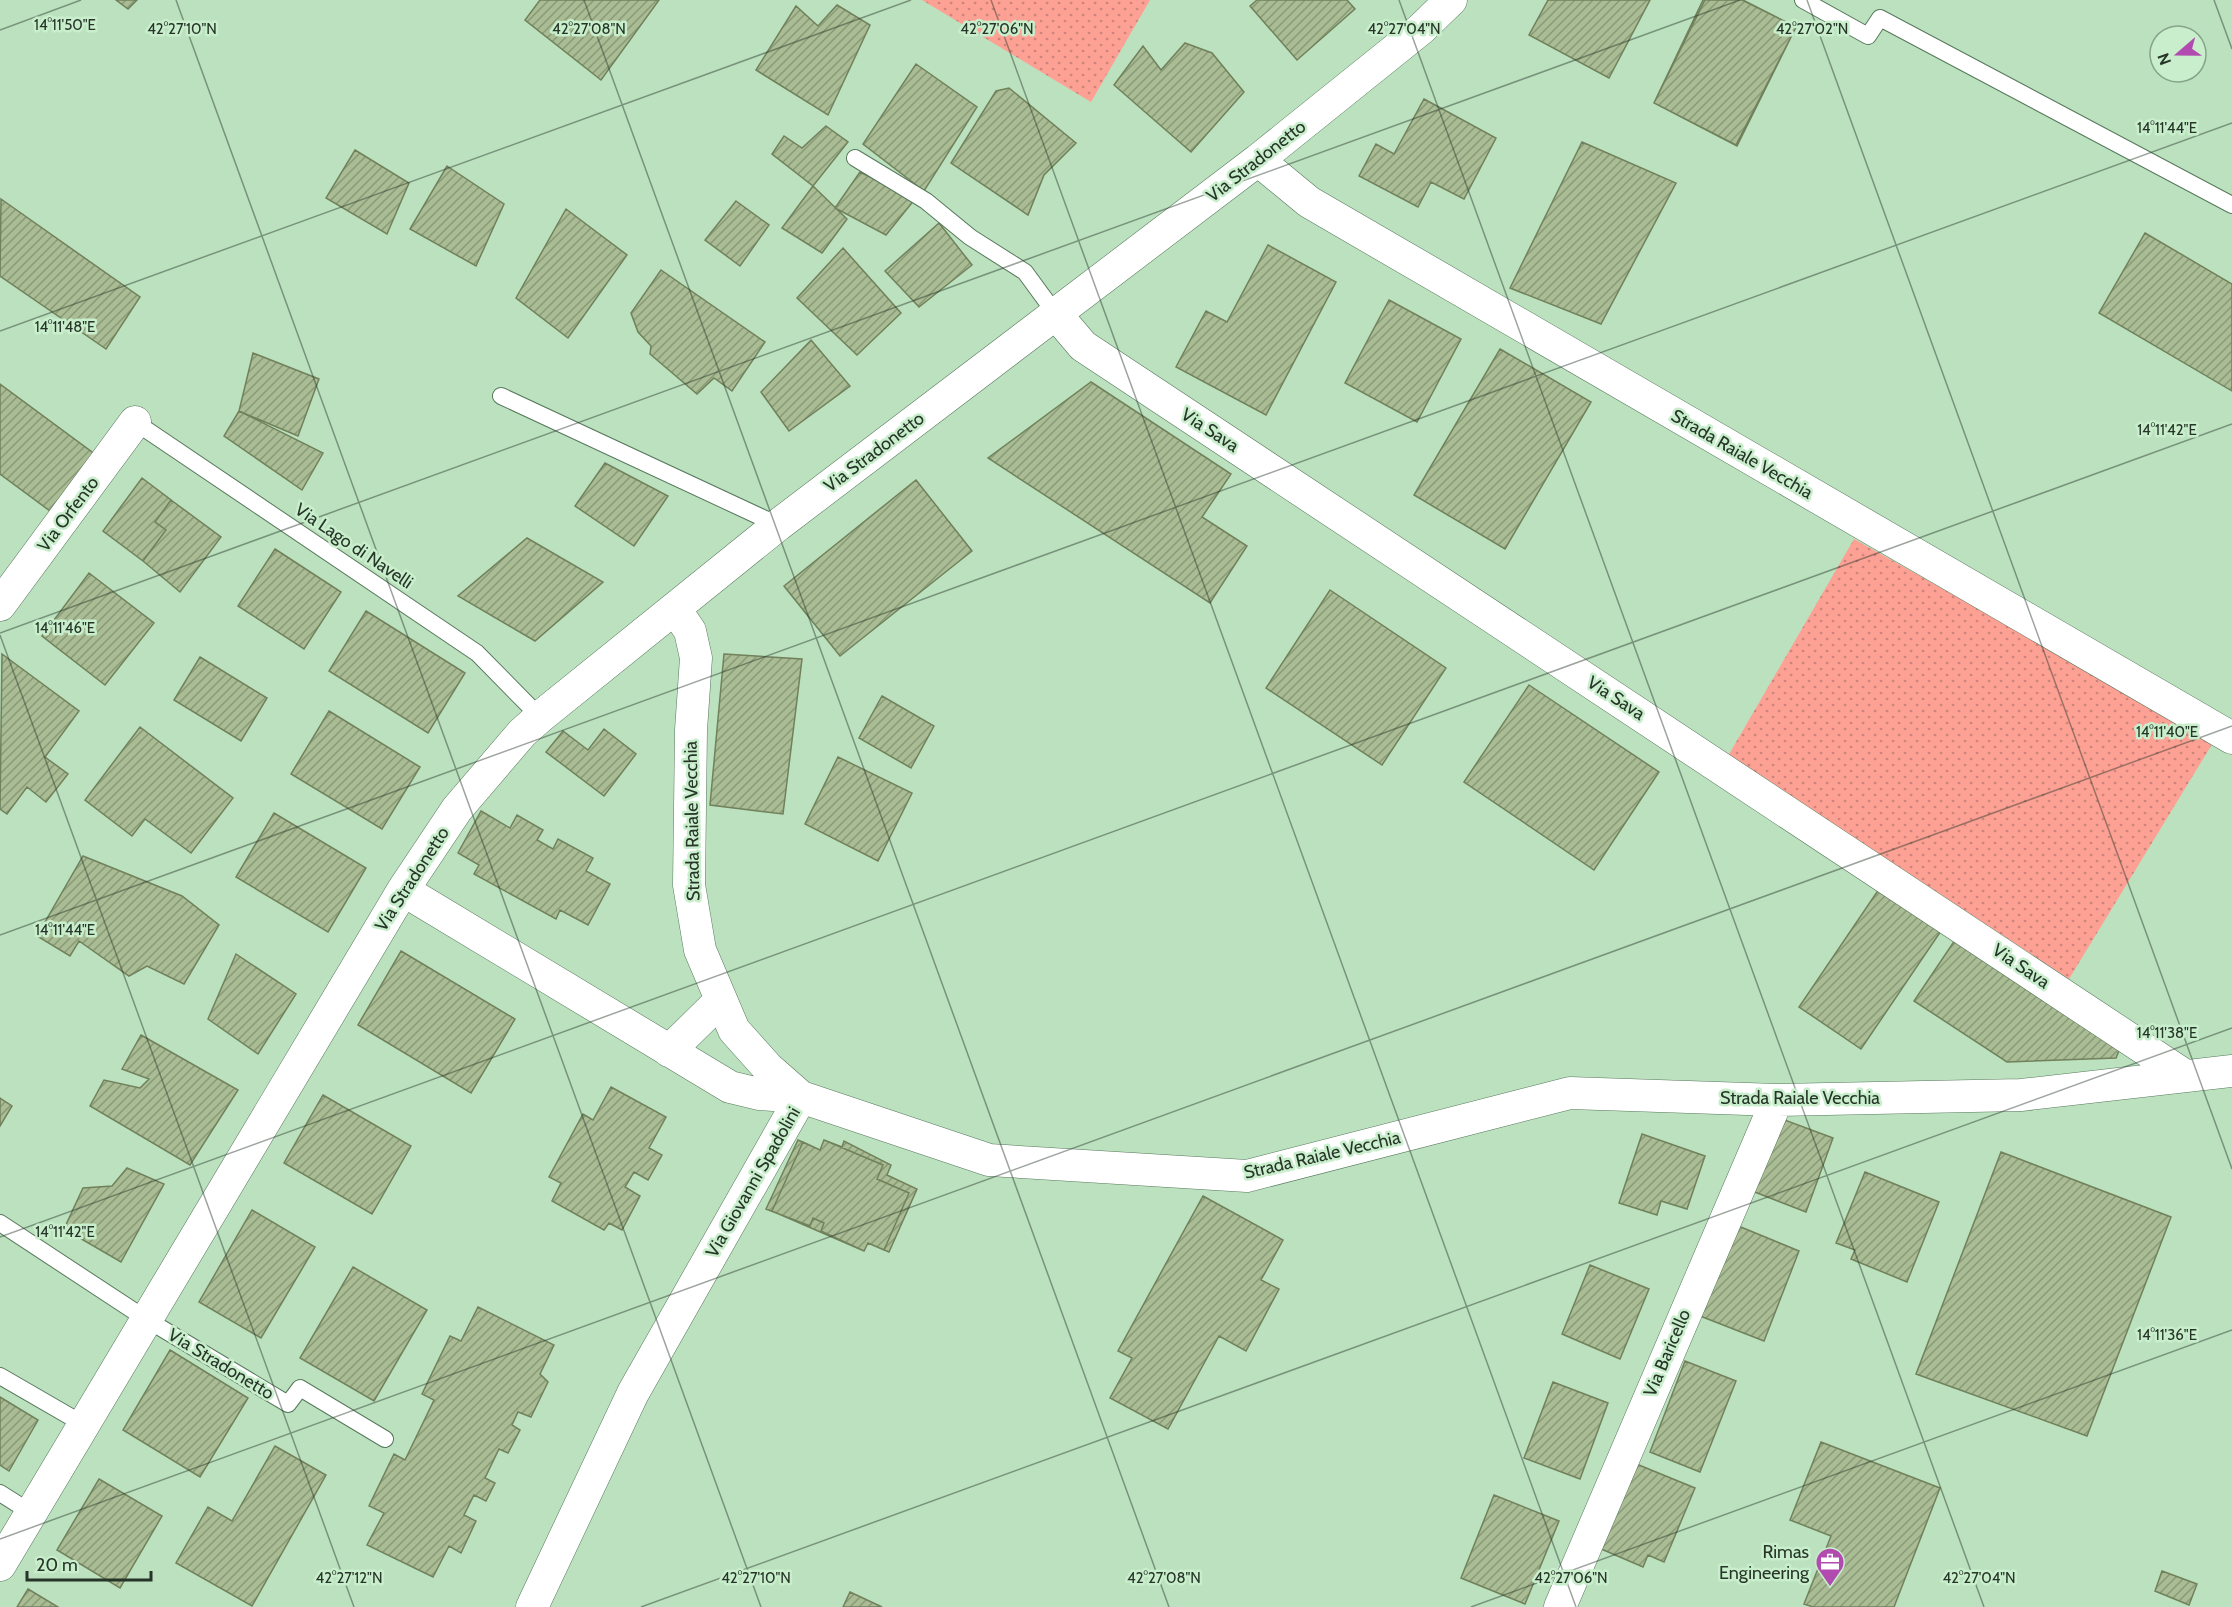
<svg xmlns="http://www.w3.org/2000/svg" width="2232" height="1607" font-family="Cabin,sans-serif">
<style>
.garden{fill:url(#garden-dots)}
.building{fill:url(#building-hatch);stroke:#70815b;stroke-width:1.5}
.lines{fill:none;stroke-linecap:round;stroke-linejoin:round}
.lane-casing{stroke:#57795c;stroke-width:18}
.street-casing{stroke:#57795c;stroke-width:33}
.lane{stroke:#fff;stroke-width:16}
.street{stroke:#fff;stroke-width:32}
.ticks{fill:none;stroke:#263528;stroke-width:1.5;stroke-opacity:0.45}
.labels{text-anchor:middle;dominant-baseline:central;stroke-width:5;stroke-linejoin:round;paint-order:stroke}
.street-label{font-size:18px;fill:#263528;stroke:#c8eecc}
.poi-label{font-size:18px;fill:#263528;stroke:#c8eecc;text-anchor:end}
.ticks-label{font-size:15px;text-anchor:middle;fill:#263528;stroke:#c8eecc;stroke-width:5;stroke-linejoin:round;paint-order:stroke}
</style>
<defs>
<pattern id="garden-dots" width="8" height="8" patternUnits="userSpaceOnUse" patternTransform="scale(1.5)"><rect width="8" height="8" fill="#fea195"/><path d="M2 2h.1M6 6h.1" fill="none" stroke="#cd847a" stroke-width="1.8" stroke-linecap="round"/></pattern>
<pattern id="building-hatch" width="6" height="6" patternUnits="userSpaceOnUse" patternTransform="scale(1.5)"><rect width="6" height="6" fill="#a9bc93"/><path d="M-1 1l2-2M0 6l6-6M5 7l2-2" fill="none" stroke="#899a78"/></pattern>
</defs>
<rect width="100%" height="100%" fill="#bbe1bf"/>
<path class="garden" d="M922 0H1150L1091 102Z
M1854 539 2214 741 2069 979 1728 756Z"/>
<path class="building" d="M116 0H137L128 9Z
M540 0H659L601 80 525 20Z
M1257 0H1347L1355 9 1297 60 1250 6Z
M1548 0H1650L1609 78 1529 35Z
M1703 0H1742L1796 27 1737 146 1654 103Z
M1705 0H1743L1796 27 1736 145 1654 103Z
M837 5 870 25 828 115 756 70 796 6 818 26Z
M1185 43 1212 53 1244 92 1191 152 1114 85 1143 46 1161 70Z
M916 64 977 107 924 191 863 144Z
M1009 88 1076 143 1044 175 1028 215 951 163 996 91Z
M1424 99 1496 138 1464 199 1431 182 1418 207 1359 176 1376 144 1394 154Z
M826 126 848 142 813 186 772 154 784 136 802 148Z
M1582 142 1676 183 1601 324 1510 288Z
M355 150 409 183 387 234 326 198Z
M447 166 504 204 476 266 410 229Z
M860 172 915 199 886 235 835 208Z
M813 186 847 219 822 253 782 228Z
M1 199 140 297 106 349 0 276Z
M736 201 769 225 740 266 705 240Z
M566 209 627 255 568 338 516 298Z
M939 223 972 265 919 307 885 271Z
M2145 233 2232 284V391L2099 313Z
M1268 245 1336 282 1266 415 1176 367 1206 311 1227 322Z
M843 248 901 313 857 355 797 298Z
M661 270 765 342 732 391 714 378 697 394 650 354 651 346 638 332 631 313Z
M1389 300 1461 339 1417 422 1345 383Z
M811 340 850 386 789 431 761 392Z
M1500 349 1591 402 1505 549 1414 495Z
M253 353 319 379 298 436 239 411Z
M1091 382 1231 474 1202 517 1247 546 1210 603 988 458Z
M0 384 96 455 54 514 0 474Z
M239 411 323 453 302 490 224 436Z
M605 463 668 496 634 546 575 506Z
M142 478 171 500 155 522 166 530 143 561 103 531Z
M916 480 972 551 840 656 784 586Z
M171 500 221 537 180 592 143 561 166 530 155 522Z
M527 538 603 582 535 641 458 596Z
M275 549 341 592 304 649 238 606Z
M89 573 154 623 105 685 42 636Z
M1330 590 1446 668 1382 765 1266 688Z
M366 611 465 673 428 733 329 671Z
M2 654 79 711 45 757 68 774 46 802 27 787 7 814 0 809Z
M724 654 802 659 783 814 710 805Z
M200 657 267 698 241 741 174 700Z
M1529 685 1659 772 1594 870 1464 782Z
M882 696 934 726 911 768 859 738Z
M329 711 420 767 382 829 291 774Z
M140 727 233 798 191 853 145 819 132 836 85 800Z
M604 729 636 754 604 796 546 752 563 731 588 750Z
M838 757 912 793 878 861 805 824Z
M481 811 510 828 517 815 543 830 537 840 553 849 558 839 593 858 586 871 610 884 588 925 560 910 556 919 474 874 479 865 458 853Z
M274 813 366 868 328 932 236 877Z
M83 856 182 896 219 925 184 984 147 966 129 976 79 941 70 956 37 936Z
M1879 889 1941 931 1861 1049 1799 1007Z
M1955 940 2121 1046 2116 1058 2007 1062 1914 1001Z
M401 951 515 1019 471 1093 358 1025Z
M236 954 296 994 258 1054 208 1019Z
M141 1035 238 1090 190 1165 90 1106 104 1080 140 1088 149 1079 122 1069Z
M611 1087 666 1117 649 1148 662 1155 648 1180 634 1172 625 1187 640 1196 622 1230 609 1223 604 1230 552 1201 561 1183 549 1177 583 1114 593 1120Z
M323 1095 411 1146 372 1214 284 1163Z
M0 1098 12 1106 0 1126Z
M1774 1116 1833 1138 1806 1212 1747 1189Z
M1642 1134 1705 1156 1687 1209 1661 1201 1657 1215 1619 1203Z
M798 1140 820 1150 824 1140 883 1165 877 1179 909 1193 884 1250 868 1243 864 1251 821 1231 824 1223 813 1218 810 1226 766 1209Z
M824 1140 842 1147 844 1141 891 1165 887 1175 917 1189 889 1252 868 1243 864 1251 772 1211 803 1142 820 1150Z
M2001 1152 2171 1217 2087 1436 1916 1374Z
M127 1168 164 1184 121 1262 64 1229 83 1188 112 1186Z
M1865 1172 1939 1202 1907 1282 1851 1259 1855 1250 1836 1243Z
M1203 1196 1283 1240 1261 1280 1279 1289 1246 1351 1219 1336 1168 1429 1110 1398 1132 1358 1118 1351Z
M252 1210 315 1247 261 1338 199 1302Z
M1731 1223 1799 1251 1764 1341 1695 1314Z
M1590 1265 1649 1289 1620 1359 1562 1334Z
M353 1267 427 1310 374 1401 300 1358Z
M478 1307 554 1345 540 1374 548 1382 531 1417 518 1412 512 1425 520 1430 508 1453 499 1449 485 1478 495 1483 486 1501 474 1495 464 1515 476 1521 461 1553 449 1546 433 1577 367 1545 384 1513 369 1506 394 1454 405 1460 434 1400 422 1394 450 1336 461 1341Z
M170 1350 248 1398 200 1477 123 1430Z
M1685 1361 1736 1381 1700 1472 1650 1452Z
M1553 1382 1608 1403 1580 1479 1524 1458Z
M0 1397 38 1420 9 1471 0 1465Z
M1821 1442 1940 1488 1894 1607H1813L1804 1604 1831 1536 1790 1520Z
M275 1446 326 1475 252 1606 176 1563 208 1507 232 1521Z
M1634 1463 1695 1488 1664 1562 1648 1555 1643 1567 1599 1548Z
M99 1479 162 1516 120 1588 57 1550Z
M1494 1495 1559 1521 1525 1604 1461 1578Z
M2162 1571 2197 1584 2189 1605 2155 1591Z
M28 1589 58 1607H17Z
M850 1592 882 1607H843Z"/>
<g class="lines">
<g class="lane-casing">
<path id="lane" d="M1803 0 1868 36 1880 18 2232 205
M855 158 926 201 970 237 1025 272 1055 313
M501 396 778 525
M135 422 477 653 540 717
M0 1223 146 1319 288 1404 300 1388 385 1439
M0 1376 83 1424
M0 1493 30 1512"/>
</g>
<g class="street-casing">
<path id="street" d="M1258 160 1309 202 2232 738
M1055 313 1083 346 2184 1075
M0 605 135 422
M675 609 690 631 696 658 691 730 689 885 700 950 734 1030 768 1068 801 1097 989 1160 1247 1176 1570 1093 1777 1100 2021 1095 2232 1071
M403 890 730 1087 759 1094 801 1097
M669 1051 721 1000
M0 1565 403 890 457 809 522 733 540 717 778 525 1258 160 1421 29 1451 0
M532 1607 633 1393 801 1097
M1560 1607 1777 1100"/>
</g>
<use href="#lane" class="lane"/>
<use href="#street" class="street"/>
</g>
<path class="ticks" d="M176 0 761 1607M584 0 1169 1607M991 0 1576 1607M1399 0 1984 1607M1807 0 2232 1169M2214 0 2232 49M0 30 81 0M0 331 911 0M0 633 1740 0M0 635 354 1607M0 935 2232 123M0 1237 2232 424M0 1539 2232 726M641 1607 2232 1028M1471 1607 2232 1330"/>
<defs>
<g id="office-pin" transform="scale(1.5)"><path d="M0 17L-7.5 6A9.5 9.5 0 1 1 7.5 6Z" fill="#b14baf" stroke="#c8eecc"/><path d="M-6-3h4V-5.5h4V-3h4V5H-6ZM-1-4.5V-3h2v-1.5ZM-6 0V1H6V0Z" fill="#fff"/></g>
</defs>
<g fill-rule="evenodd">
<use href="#office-pin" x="1830" y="1562"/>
</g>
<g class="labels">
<g class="street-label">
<text transform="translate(1256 161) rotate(-38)">Via Stradonetto</text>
<text transform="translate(1210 430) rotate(33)">Via Sava</text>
<text transform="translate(874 452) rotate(-37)">Via Stradonetto</text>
<text transform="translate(1742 454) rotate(30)">Strada Raiale Vecchia</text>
<text transform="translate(68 514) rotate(-53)">Via Orfento</text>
<text transform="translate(354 546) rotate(34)">Via Lago di Navelli</text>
<text transform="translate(1616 698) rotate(33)">Via Sava</text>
<text transform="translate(692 821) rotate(-91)">Strada Raiale Vecchia</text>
<text transform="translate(412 879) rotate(-57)">Via Stradonetto</text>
<text transform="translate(2021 966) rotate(34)">Via Sava</text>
<text x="1800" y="1098">Strada Raiale Vecchia</text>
<text transform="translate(1322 1155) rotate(-13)">Strada Raiale Vecchia</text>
<text transform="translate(753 1182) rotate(-60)">Via Giovanni Spadolini</text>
<text transform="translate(1667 1353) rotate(-67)">Via Baricello</text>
<text transform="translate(221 1364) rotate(31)">Via Stradonetto</text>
</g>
<g class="poi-label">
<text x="1809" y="1552">Rimas<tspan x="1809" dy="21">Engineering</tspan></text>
</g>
</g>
<g class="ticks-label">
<text x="65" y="30">14°11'50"E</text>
<text x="182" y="34">42°27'10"N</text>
<text x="589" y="34">42°27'08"N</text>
<text x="997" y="34">42°27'06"N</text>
<text x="1404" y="34">42°27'04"N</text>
<text x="1812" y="34">42°27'02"N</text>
<text x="2167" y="133">14°11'44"E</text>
<text x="65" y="332">14°11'48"E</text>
<text x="2167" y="435">14°11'42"E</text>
<text x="65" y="633">14°11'46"E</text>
<text x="2167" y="737">14°11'40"E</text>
<text x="65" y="935">14°11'44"E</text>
<text x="2167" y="1038">14°11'38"E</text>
<text x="65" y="1237">14°11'42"E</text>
<text x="2167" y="1340">14°11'36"E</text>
<text x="349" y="1583">42°27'12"N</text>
<text x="756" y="1583">42°27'10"N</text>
<text x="1164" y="1583">42°27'08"N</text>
<text x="1571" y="1583">42°27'06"N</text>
<text x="1979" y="1583">42°27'04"N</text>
</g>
<g transform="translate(2178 54) rotate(250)"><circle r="28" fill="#c8eecc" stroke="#87a48a" stroke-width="1.5"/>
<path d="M0-4.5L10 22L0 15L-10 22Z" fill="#b14baf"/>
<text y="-9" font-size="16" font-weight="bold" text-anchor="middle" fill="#263528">N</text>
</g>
<path d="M27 1571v9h124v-9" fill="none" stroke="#263528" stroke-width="3"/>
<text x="36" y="1571" font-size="18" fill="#263528" stroke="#c8eecc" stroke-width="4.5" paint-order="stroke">20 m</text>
</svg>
